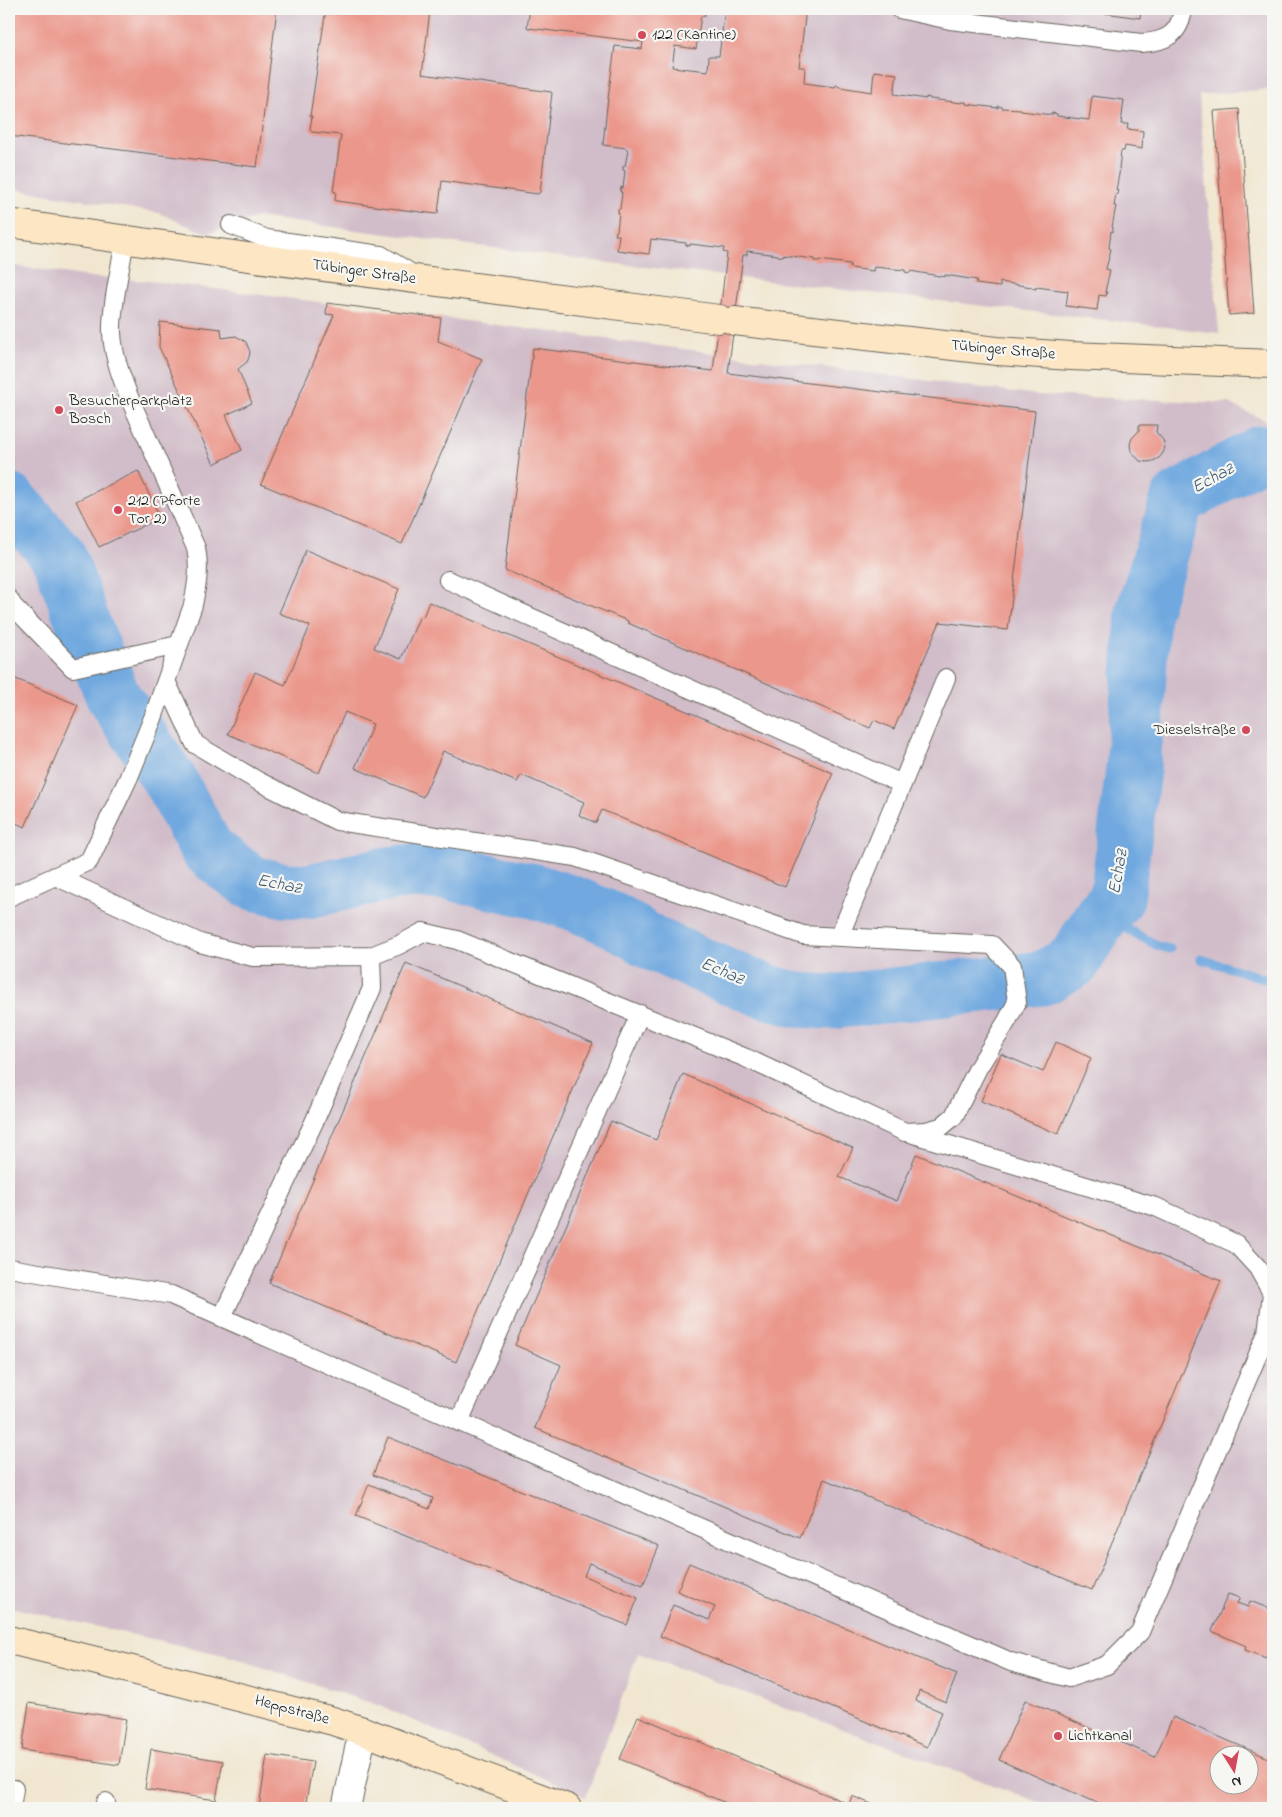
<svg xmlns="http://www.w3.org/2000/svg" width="1282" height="1817" font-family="'Indie Flower',sans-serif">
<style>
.industrial{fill:#d1bdc9;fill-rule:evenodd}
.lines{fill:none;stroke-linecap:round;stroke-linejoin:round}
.stream{stroke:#6fa8df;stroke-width:9}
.river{stroke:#6fa8df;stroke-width:55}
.building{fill:#eb978b;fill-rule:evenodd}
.lane-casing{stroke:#67635b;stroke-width:20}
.street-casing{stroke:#67635b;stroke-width:30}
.secondary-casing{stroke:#67635b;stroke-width:30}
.lane{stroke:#fff;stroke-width:18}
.street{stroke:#fff;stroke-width:28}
.secondary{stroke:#fce6c4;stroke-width:28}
.poi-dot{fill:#d1495b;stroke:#f6f6f2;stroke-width:2}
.labels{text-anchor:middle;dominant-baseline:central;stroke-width:4.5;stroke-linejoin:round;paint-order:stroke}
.poi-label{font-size:16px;fill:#1c1c1c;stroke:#f6f6f2;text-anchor:start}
.street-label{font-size:16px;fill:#1c1c1c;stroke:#f6f6f2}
.water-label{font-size:18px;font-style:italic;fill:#415b74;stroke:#f6f6f2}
</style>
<rect width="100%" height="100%" fill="#f6f6f2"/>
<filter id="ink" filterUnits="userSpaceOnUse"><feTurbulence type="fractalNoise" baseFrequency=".02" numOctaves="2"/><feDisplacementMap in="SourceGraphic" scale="10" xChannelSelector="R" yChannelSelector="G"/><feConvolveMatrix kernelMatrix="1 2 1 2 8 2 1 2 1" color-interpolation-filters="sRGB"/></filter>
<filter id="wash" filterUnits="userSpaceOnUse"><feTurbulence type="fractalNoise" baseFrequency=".0096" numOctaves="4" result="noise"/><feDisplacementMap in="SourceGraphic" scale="20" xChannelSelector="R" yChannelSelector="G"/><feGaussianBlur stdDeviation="1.12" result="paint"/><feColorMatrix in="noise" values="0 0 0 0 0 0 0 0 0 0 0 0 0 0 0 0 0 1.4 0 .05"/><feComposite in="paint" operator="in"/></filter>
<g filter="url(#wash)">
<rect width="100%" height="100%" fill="#f1e7d1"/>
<path class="industrial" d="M9 9H1273V89L1199 95 1219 333 584 260 257 217 207 234 159 213 9 188Z
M9 265 90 277 151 281 327 303 1038 395 1228 403 1273 424V1808H1055L638 1653 586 1797 383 1707 228 1656 9 1607ZM1220 1754H1250V1784H1220Z"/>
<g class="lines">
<path class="stream" d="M1102 915 1158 946 1170 949
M1201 959 1273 981"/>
<path class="river" d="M9 500 59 556 85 628 114 698 169 779 207 849 228 866 253 883 284 890 309 891 381 875 412 871 450 873 534 891 573 903 613 920 654 944 724 975 765 991 797 1000 831 1002 1043 978 1074 961 1102 915 1117 898 1133 769 1143 612 1178 499 1260 453 1273 452"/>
</g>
<g id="blocks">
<path class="building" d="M9 9H277L257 167 9 136Z
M326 9H429L430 11 422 74 551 92 552 93 540 192 538 194 442 181 438 213 436 214 336 201V200H335L336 192 333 191 341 135 312 132 310 130 312 116H310Z
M530 9H704L705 16H701L696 49 675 46 672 67 708 71 709 56H719L725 9H806L799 67H805L804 83 835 87 836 85 840 87 872 92 874 71 897 74 894 94 926 99V97L930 98V99L962 103V102H966V104L998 108V106L1002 107V108L1021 109V111L1052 115V113L1057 114V116L1089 120 1092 96 1124 100 1121 124H1128L1127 129 1143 131 1142 149 1125 146 1124 151H1121L1119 169H1120L1116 190H1118L1117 195 1116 194 1114 206H1116L1112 227H1113V232L1111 231 1109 248 1111 249 1106 269 1110 270 1105 292H1107L1106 296 1099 295 1097 310 1066 306 1068 291 1036 287V289L1032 288V287L1000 282V287L976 284 977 280 945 275V277L910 271V273L905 272V270L874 267 873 271 850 268V264L819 260V261H814V259L783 255V257L778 256V255L747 251V255H743L728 373 1035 411 1008 630 940 622 894 729 874 720 870 728 628 623V621L505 570 533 348 713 371 727 253 723 252 724 248 690 244V246L686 245V243L651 239 649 254 617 250 619 235H615L616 231H617L619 213H618V209H620L622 192H620L621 187 623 188 625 171 623 170V166H625L628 150 626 148 603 145 607 106 615 46 642 49 643 42 528 28 527 27Z
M1076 9H1141L1140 18Z
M1239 109 1254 313 1229 315 1214 111Z
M327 303 441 318 438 341 482 359 402 544 261 484 334 315 326 314Z
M160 322 221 329 222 338 236 336 246 342 250 352 249 357 247 362 238 369 252 403 226 415 242 450 214 464 159 347Z
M1139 425H1157L1156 432 1163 440 1165 447 1163 453 1159 458 1153 461 1147 462 1140 461 1131 451 1130 444 1132 438 1139 431Z
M138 471 160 518 99 547 76 501Z
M306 550 399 589 374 648 401 659 420 616 423 617 429 602 833 773 785 887 602 810 596 823 579 815 584 802 521 775 517 782 443 751 423 797 355 768 373 724 345 712 319 773 228 734 255 672 285 685 310 626 279 613Z
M9 676 78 705 25 827 9 820Z
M406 963 593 1043 456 1362 269 1283Z
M1056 1042 1091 1058 1058 1134 981 1101 1001 1054 1043 1072Z
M683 1074 853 1148 839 1177 897 1201 916 1154 1221 1281 1092 1590 824 1479 800 1538 535 1428 561 1365 515 1345 611 1121 656 1140Z
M388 1437 659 1546 643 1585 589 1563 584 1576 638 1598 627 1625 356 1516 369 1484 429 1509 433 1498 373 1475Z
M689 1563 957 1674 946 1702 919 1691 916 1701 942 1712 927 1747 660 1636 673 1605 709 1620 715 1607 677 1591Z
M1228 1594 1240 1598 1237 1603 1248 1607 1250 1601 1273 1610V1640L1266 1658 1245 1650 1246 1646 1212 1631Z
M1025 1700 1155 1757 1173 1717 1273 1760V1808H1109L999 1760ZM1220 1754H1250V1784H1220Z
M29 1703 126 1719 119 1765 22 1750Z
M638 1716 849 1804 852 1796 881 1808H738L620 1759Z
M151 1749 223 1761 216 1800 145 1789Z
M267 1755 313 1762 305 1808H259Z"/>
</g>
</g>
<g filter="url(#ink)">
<use href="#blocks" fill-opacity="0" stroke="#67635b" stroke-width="1"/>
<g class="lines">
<g class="lane-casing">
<path id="lane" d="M899 9 950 20 1141 43C1166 42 1180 34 1183 9
M231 225 267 239 381 255 414 275
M448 580 902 784
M9 599 13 606 73 668 178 645
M55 876 200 943 253 957 371 956 399 945 423 932 457 940 746 1058 905 1132 926 1131 941 1127 954 1116 978 1068 1007 1021 1017 1002 1012 966 992 945 803 935 575 857 337 821 258 781 195 744 166 681
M9 897 89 861 128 779 153 718 193 605C197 585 200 568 196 548L129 397C121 376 113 355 112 333 111 306 121 267 125 239
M839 937 946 678
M9 1268 171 1295 742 1546 1011 1662 1069 1678 1107 1665 1140 1632 1267 1333 1272 1293 1258 1268 1236 1244 1156 1207 913 1134
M222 1317 315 1120 372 988 371 956
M459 1422 640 1014
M11 1808 14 1789
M106 1808V1802"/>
</g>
<g class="street-casing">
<path id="street" d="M346 1808 363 1731"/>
</g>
<g class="secondary-casing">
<path id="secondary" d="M9 223 248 257 719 319
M734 321 997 351 1071 356 1273 364
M9 1640 101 1662 333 1721 363 1731 567 1808"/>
</g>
<use href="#lane" class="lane"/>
<use href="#street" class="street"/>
<use href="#secondary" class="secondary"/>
</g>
</g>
<g class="poi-dot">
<circle cx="642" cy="35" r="5"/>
<circle cx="59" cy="410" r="5"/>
<circle cx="118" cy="510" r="5"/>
<circle cx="1246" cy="730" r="5"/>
<circle cx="1058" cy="1736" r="5"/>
</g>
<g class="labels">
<g class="poi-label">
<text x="652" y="35">122 (Kantine)</text>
<text x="69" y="401">Besucherparkplatz<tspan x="69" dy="18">Bosch</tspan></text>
<text x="128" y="501">212 (Pforte<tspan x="128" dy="18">Tor 2)</tspan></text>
<text x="1236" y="730" text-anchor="end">Dieselstraße</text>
<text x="1068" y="1736">Lichtkanal</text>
</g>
<g class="street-label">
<text transform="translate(364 272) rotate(8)">Tübinger Straße</text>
<text transform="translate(1003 350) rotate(5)">Tübinger Straße</text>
<text transform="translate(292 1710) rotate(15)">Heppstraße</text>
</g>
<g class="water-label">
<text transform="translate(1213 479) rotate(-29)">Echaz</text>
<text transform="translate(1119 872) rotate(-80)">Echaz</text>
<text transform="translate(279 885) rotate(11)">Echaz</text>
<text transform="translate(722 972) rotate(23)">Echaz</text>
</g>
</g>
<rect width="1282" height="1817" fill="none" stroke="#f6f6f2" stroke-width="30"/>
<g transform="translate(1234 1770) rotate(169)"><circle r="24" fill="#f6f6f2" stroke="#9f9f9c"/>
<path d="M0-4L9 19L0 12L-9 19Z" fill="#d1495b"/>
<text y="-8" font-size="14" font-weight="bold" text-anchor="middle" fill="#1c1c1c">N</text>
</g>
</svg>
